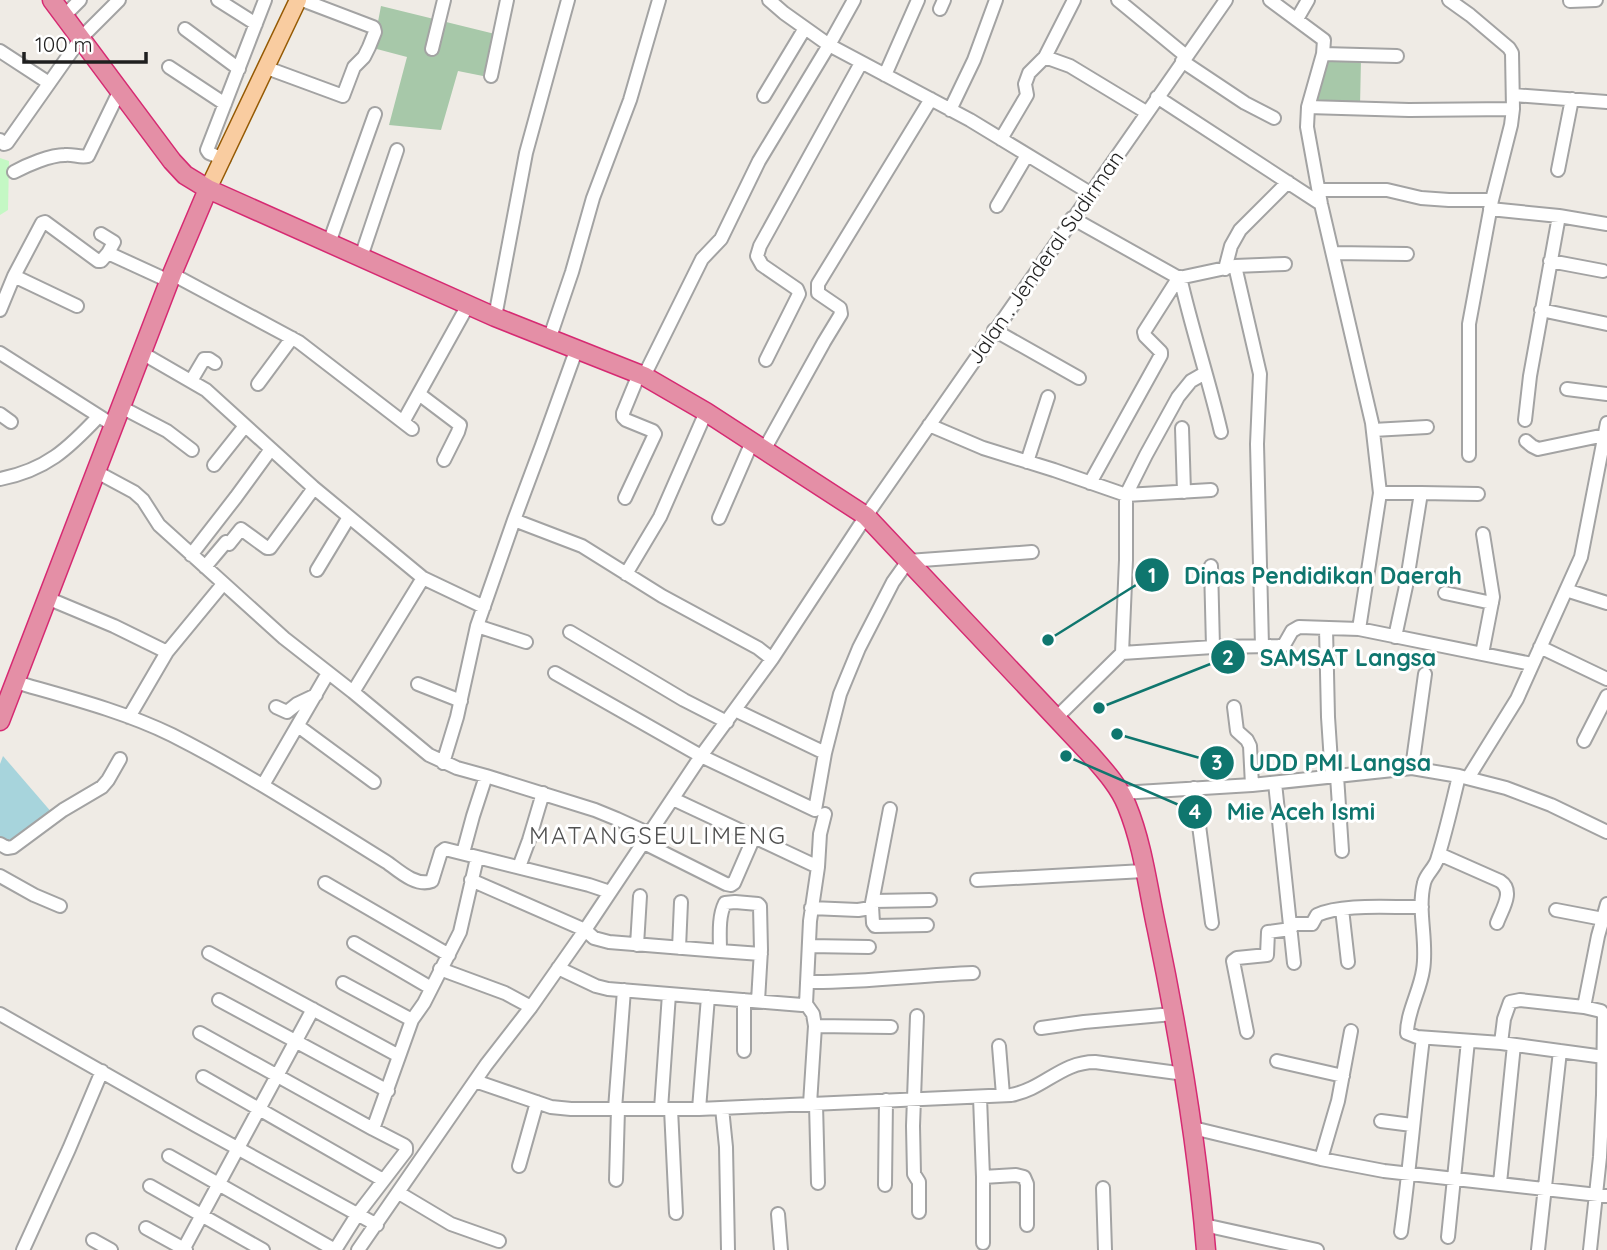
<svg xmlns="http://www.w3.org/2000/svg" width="1607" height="1250" font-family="Quicksand,sans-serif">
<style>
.cemetery{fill:#a7c8a9}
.park{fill:#c4f8c4}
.water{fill:#a7d4dc}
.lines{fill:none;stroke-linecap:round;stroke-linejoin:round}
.minor-casing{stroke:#a3a3a3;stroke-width:16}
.major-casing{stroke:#955a04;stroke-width:19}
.highway-casing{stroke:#d62a72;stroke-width:21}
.minor{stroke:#fff;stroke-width:12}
.major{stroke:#f9cca0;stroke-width:16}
.highway{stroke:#e48fa6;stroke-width:18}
.labels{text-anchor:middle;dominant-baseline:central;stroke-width:6;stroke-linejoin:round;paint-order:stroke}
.street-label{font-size:21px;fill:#1f1f1f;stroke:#fff}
.quarter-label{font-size:24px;letter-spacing:2px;fill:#525252;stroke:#fff}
.leader{fill:none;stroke:#0f766e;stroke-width:2.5}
.callout-dot{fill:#0f766e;stroke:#fff;stroke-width:2.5}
.mark-label{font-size:21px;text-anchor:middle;font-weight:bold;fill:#fff}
.callout-label{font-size:23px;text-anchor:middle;font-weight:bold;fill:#0f766e;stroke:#fff;stroke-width:6;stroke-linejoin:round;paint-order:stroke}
</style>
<rect width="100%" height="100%" fill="#efebe5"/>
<path class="cemetery" d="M381 6 495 34 483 76 458 71 441 130 389 125 407 57 373 48Z
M1326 57 1361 59 1360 106 1314 104Z"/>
<path class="park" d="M0 158 9 161 8 210 0 215Z"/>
<path class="water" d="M3 756 53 814 9 846 0 841V764Z"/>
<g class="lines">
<g class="minor-casing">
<path id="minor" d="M218 0 256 24
M769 0 784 13 829 45 970 120 1090 193
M1118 0 1186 56
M1270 0 1324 40 1323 54 1308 107 1307 127 1321 204 1372 423 1380 493 1359 629
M1449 0 1470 15 1509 48 1512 53 1513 109 1511 125 1492 200 1469 324V455
M1570 1 1596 0
M940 9 944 0
M64 16 80 0
M1297 19 1308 0
M185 29 239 69
M432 49 444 0
M0 51 49 83
M1323 54 1397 56
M1045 57 1070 66 1146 112
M1182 61 1245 103 1274 118
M169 67 225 104
M267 68 343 96 354 67 364 57 369 47 375 32 374 28 373 27 302 0
M885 75 918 0
M491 76 507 0
M1513 95 1607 102
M764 96 805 28
M1157 97 1321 204
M1308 107 1409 110 1513 109
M950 110 974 60 996 0
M1001 139 1027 95 1025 84 1029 73 1045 57 1074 0
M0 140 4 144 7 143 81 38 119 0
M224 159 209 153 207 150 265 0
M1558 170 1572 99
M14 172C27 165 50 155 65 155 73 154 80 158 88 156L119 92
M1319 190H1387L1421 198 1449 200H1492
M997 206 1027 155
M1490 209 1559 216 1607 224
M1072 218 1179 278 1235 266 1285 264
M101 234 114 242 108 253 169 281
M329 243 375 114
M1333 253 1407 254
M361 257 397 150
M1550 261 1603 271
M1235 266 1260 374 1257 444 1262 646
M1225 269 1231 246 1240 230 1288 182
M172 274 299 342 412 429
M14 276 77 306
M1180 277C1192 330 1209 380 1221 432
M0 310 14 276 42 223 45 222 98 261H101L108 253
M1541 310 1607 324
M495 317 526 153 568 0
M994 330 1079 378
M550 337 572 272 593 198 630 100 659 0
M0 353 113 425
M142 353 206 390 313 487 423 578 484 607
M766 360 799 294 797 289 762 265 757 256 760 246 861 63
M644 376 702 259 721 239 759 161 829 45 854 0
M191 381 204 359H209L215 363
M258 384 292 338
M1567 389 1607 394
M419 394 460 425 458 432 444 460
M121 407 167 431 192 450
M0 414 11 422
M1525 420 1530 376 1559 216
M403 422 468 305
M929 425 983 448 1054 470 1126 495 1211 490
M1182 428 1184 492
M1373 430 1427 427
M1526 441 1532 446 1538 449 1605 435
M764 450 824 342 841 314 840 308 818 293V284L931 99
M1027 462 1048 397
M214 465 245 426
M95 471 134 492 143 500 159 525 284 638 353 692 429 755 457 768 486 776 595 810 617 819 650 834
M0 479C46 470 68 449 99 416
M1090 483 1161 355V352L1145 336 1144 332 1179 277
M1380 493H1421
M625 498 655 434 653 431 626 420 623 417V413L639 374
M719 518 752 442
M514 520 582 546 662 596 758 648 772 659
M191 555 236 497 271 449
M1211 566 1213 647
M205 567 226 542 229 544 241 529 267 548H270L314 488
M317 570 349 517
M626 574 660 517 706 412
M1566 590 1607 603
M1445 593 1492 603
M47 598 114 626 167 652
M477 626 526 642
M1326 628 1328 717 1332 777
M570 632 684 700 727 722
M1395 637 1406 586 1421 493 1478 494
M1540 647 1607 679
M1122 653 1126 560V495L1146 455 1178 397 1191 381 1205 373
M1482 654 1493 597 1483 534
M555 673 701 756 815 810 825 753 840 694 859 648 893 582 908 561 1032 552
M15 682C67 697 123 711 172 735 247 773 317 819 388 863 400 872 417 887 432 881L441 852 445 849 589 885 610 892
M418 684 461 701
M353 692 423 578
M276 707 287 712 297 704 316 695
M1234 707 1237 731 1247 740 1250 746 1252 785
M735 710 825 753
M129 717 167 652 223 584
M1056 718 1122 653 1213 647 1279 646 1284 645 1292 631 1299 627 1359 629 1532 664
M298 726 374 782
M1584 741 1607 696
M443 763 457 717 477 626 514 520 542 445 577 348
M1412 768 1425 674
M1337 776 1342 851
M1459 776C1452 804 1446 832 1437 860 1434 869 1426 874 1424 883 1417 911 1428 942 1423 970 1420 991 1407 1012 1407 1033L1417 1037 1501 1043 1604 1057
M1468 778 1517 699 1581 557 1607 423
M1275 783 1294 963
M263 785 328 673
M1194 788 1212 923
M1121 793 1252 785 1412 768 1459 776 1506 788 1551 805 1607 832
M673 799 818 867
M644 843 726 884 731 885 734 883 754 837
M0 844 7 848 13 847 63 810 102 787 108 780 120 759
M463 853 473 816 486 776
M1439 854 1500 881C1515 891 1502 909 1497 923
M519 867 529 840 543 793
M0 876 34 895 60 906
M471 880 585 930 594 938 609 942 720 951
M977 880 1144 871
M325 883 449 955
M873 901 930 900
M872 906 873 923 875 926 927 925
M811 908 858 910 871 908 890 809
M1342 909 1348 962
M1556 910 1603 919
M1291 924H1312L1317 915C1343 903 1393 908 1422 907
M354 943 431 988
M637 945 640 896
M809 946 869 947
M679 948 681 902
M209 953 399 1056
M558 968 596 986 608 989 802 1005 806 1004
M440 969 505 993 531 1007
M807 982C862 983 918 975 973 973
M343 983 412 1020
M219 1000 388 1091
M758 1001 761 950 760 906 758 904 735 902 725 903C718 917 720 936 720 951L761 954
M0 1014 197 1126 377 1225
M917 1016 913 1126 914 1174 919 1182V1212
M815 1026 891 1027
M1041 1028 1084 1022 1173 1014
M1247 1032 1233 961 1237 958 1267 955 1268 932 1291 929
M200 1033 373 1129
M1501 1043 1504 1019 1510 1002 1520 1000 1584 1007
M999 1046 1003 1095
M744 1051V1000
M1277 1061 1343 1076
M203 1077 383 1180
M475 1081 551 1107 571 1109H699L1011 1095C1044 1089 1061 1062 1095 1062L1185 1074
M980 1097 983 1177V1243
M810 1104 815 1026 813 1014 806 1004 810 921 818 867 820 834 825 814
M816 1104 818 1183
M722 1108 726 1147 728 1250
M615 1109 624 990
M661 1109 669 994
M671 1109 676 1213
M699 1109 708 997
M1381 1121 1412 1125
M1193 1128 1321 1159 1384 1171 1607 1196
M169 1156 335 1250
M1321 1159 1338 1101 1351 1031
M519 1166 537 1102
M983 1177 1016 1175 1024 1177 1027 1184V1225
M616 1180 618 1109
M1500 1183 1514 1045
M885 1185 886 1100
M150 1186 263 1250
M1103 1188 1105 1250
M399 1193 451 1224 499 1241
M778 1214 781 1250
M1204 1225 1317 1250
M146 1228 186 1250
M1401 1232C1410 1167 1415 1102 1423 1038
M1448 1237 1468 1041
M93 1240 111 1250
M23 1250 69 1149 102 1071
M183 1250 313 1009
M335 1250 357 1215 406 1151V1147L404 1145 373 1129 412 1020 424 1003 460 932 477 858
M358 1250 486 1065 531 1007 585 930 701 756 772 659 866 516 1226 0
M1538 1250 1560 1051
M1590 1250 1600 1157 1603 1095 1604 1015 1601 1011 1584 1007 1598 936 1607 904"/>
</g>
<g class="major-casing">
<path id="major" d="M208 189 298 0"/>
</g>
<g class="highway-casing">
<path id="highway" d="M52 0 172 161 185 175 208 189 495 317 644 376 706 412 866 516 1090 754C1104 770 1119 786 1127 806 1143 845 1148 889 1157 930 1179 1036 1197 1142 1206 1250
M0 721 172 274 208 189"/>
</g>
<use href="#minor" class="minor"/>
<use href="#major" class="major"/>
<use href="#highway" class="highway"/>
</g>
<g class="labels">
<g class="street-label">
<text transform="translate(1045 257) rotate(-55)">Jalan . Jenderal Sudirman</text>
</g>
<g class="quarter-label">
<text x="658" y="835">MATANGSEULIMENG</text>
</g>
</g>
<path class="leader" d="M1048 640L1152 575M1099 708L1228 657M1117 734L1217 763M1066 756L1195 812"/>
<g class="callout-dot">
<circle cx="1048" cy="640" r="7"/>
<circle cx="1099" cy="708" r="7"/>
<circle cx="1117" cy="734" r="7"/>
<circle cx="1066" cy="756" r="7"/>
<circle cx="1152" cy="575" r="18"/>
<circle cx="1228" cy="657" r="18"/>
<circle cx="1217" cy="763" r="18"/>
<circle cx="1195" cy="812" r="18"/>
</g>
<g class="mark-label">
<text x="1152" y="583">1</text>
<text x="1228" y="665">2</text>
<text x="1217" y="770">3</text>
<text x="1195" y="819">4</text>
</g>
<g class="callout-label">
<text x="1323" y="584">Dinas Pendidikan Daerah</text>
<text x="1348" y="666">SAMSAT Langsa</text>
<text x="1340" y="771">UDD PMI Langsa</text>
<text x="1301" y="820">Mie Aceh Ismi</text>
</g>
<path d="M24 52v10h122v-10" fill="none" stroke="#1f1f1f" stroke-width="3.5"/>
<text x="35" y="52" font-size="21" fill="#1f1f1f" stroke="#ffffff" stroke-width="5" paint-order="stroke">100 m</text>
</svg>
